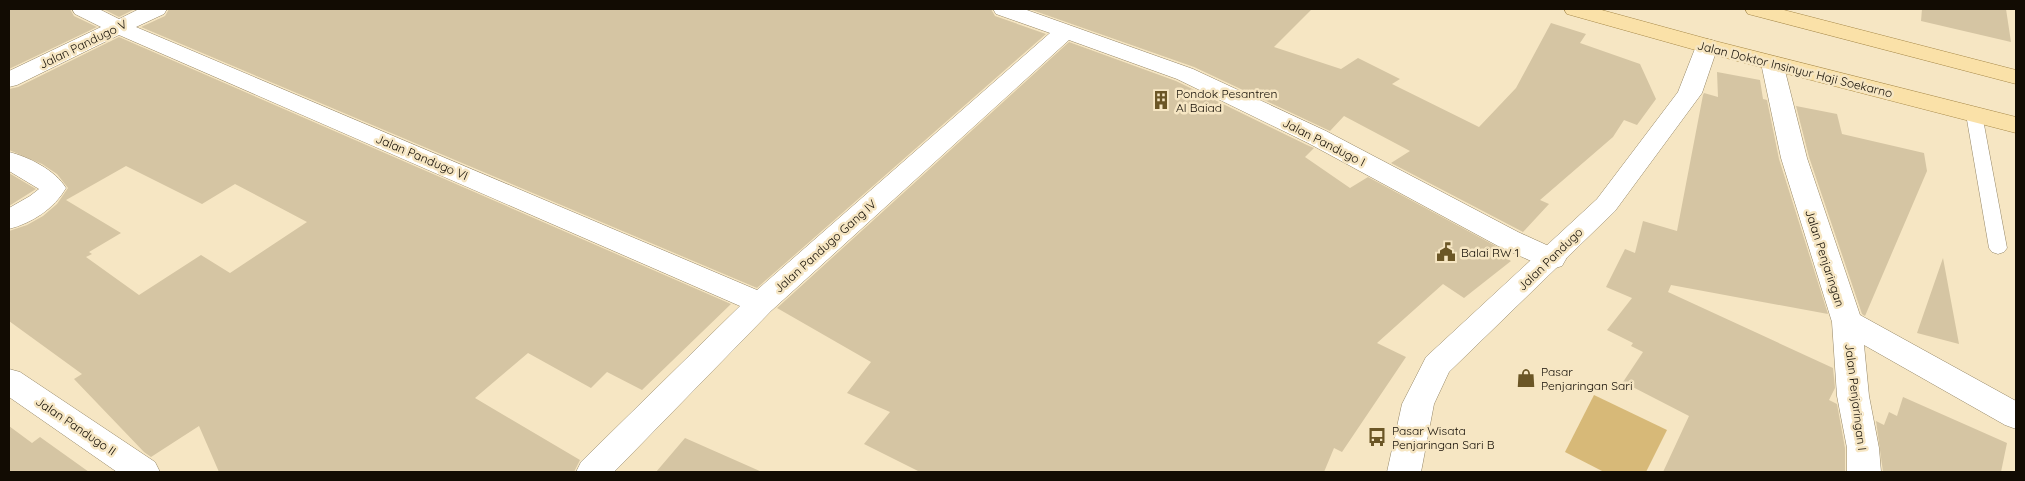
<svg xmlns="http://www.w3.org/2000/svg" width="2025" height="481" font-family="Quicksand,sans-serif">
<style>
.green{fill:#d7b978}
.building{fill:#d5c5a3;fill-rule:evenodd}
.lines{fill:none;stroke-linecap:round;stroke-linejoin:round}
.service-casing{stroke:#958666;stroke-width:1}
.minor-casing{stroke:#958666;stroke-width:1}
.tertiary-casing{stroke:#958666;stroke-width:1}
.primary-casing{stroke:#a78949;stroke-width:1}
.service{fill:#fff;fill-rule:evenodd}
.minor{fill:#fff;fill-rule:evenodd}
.tertiary{fill:#fff;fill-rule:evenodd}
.primary{fill:#fae1a8;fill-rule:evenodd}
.labels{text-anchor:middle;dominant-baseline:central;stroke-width:5;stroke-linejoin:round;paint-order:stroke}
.street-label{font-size:12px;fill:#120c03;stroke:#f6e6c3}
.poi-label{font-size:12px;fill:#120c03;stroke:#f6e6c3;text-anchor:start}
</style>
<rect width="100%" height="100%" fill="#f6e6c3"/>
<path class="green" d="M1594 395 1667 430 1646 472H1604L1565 452Z"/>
<path class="building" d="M9 9H70L74 16 97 27 9 69Z
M103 9H135L119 17Z
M169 9H991L995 16 1046 34 757 288 141 27 165 16Z
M1029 9H1312L1274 47 1341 69 1358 58 1400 79 1392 84 1479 127 1516 88 1551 23 1586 34 1580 43 1640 64 1656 99 1637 125 1624 120 1613 137 1540 200 1549 204 1523 232 1391 163 1410 151 1344 116 1330 131 1194 67Z
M1922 9H2006L2011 42 1921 21Z
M119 37 731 304 642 390 607 372 591 388 528 353 475 398 580 460 574 472H219L199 426 151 457 144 452 74 379 82 374 9 321V231L27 225 43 216 57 204 68 188 57 174 42 164 9 150V89L18 87ZM126 166 202 204 235 184 307 222 230 273 201 255 139 295 86 257 92 254 89 252 121 233 66 200Z
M1069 42 1176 81 1307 145 1314 148 1305 157 1350 188 1368 177 1505 251 1501 255 1511 261 1464 298 1443 284 1377 343 1406 357 1342 452 1334 448 1324 472H920L864 444 890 412 847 393 871 362 777 308Z
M1717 72 1760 80 1763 99 1767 100 1779 159 1828 314 1671 285 1668 292 1833 368 1835 388 1829 400 1837 404 1845 448V472H1663L1689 416 1623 382 1643 352 1631 346 1633 343 1607 330 1632 298 1606 287 1625 249 1635 253 1643 221 1677 231 1703 95 1704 93 1718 97Z
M1796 106 1837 114 1842 134 1924 153 1927 171 1865 316 1862 314 1809 157Z
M9 173 36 189 9 206Z
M1943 258 1959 344 1917 333Z
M1903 397 2007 443 2001 472H1883L1876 421 1884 425 1889 412 1897 416Z
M9 426 32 443 40 437 89 472H9Z
M685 438 762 472H656Z"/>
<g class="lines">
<g class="service-casing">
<path id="service" d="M1974 109 1979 111 1982 114 2007 248 2004 252 1998 254 1992 252 1989 248 1966 114 1969 111Z"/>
</g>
<g class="minor-casing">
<path id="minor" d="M72 9H99L119 19 139 9H167L164 14 136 27 757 290 1050 33 996 14 993 9H1024L1193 69 1326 131 1518 232 1562 252 1566 259 1562 266 1552 269 1542 266 1498 246 1308 143 1177 79 1069 40 771 311 614 472H576L581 462 740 306 119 35 17 85 9 87V71L101 27 75 14Z
M1772 56 1780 58 1783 63 1807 158 1860 315 2016 401V429L2005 425 1864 345 1869 396 1879 448 1881 472H1847V448L1837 396 1832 322 1781 158 1761 63 1764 58Z
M9 152C29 157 55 170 66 188 54 209 32 223 9 229V208L30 196 39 189 9 171Z
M9 369 20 372 155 462 160 472H117L9 397Z"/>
</g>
<g class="tertiary-casing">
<path id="tertiary" d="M1707 39 1715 41 1718 46 1702 93 1615 211 1449 372 1434 404 1421 472H1387L1402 404 1426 357 1597 199 1678 92 1696 46 1699 41Z"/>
</g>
<g class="primary-casing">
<path id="primary" d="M1564 9H1598L1715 41 2016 117V133L1699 51 1567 14Z
M1745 9H1780L2016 70V84L1748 14Z"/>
</g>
<use href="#service" class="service"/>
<use href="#minor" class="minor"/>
<use href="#tertiary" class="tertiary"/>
<use href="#primary" class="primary"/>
</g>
<defs>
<g id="building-bare" transform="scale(1.5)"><path d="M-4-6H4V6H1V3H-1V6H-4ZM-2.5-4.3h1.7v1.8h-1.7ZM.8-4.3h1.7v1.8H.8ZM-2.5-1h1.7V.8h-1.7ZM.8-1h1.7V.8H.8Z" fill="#6b5626" stroke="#f6e6c3" stroke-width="2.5" paint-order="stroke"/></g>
<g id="civic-bare" transform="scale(1.5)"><path d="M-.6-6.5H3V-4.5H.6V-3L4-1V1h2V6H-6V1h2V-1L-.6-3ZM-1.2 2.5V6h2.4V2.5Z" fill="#6b5626" stroke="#f6e6c3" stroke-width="2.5" paint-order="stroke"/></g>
<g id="shop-bare" transform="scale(1.5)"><path d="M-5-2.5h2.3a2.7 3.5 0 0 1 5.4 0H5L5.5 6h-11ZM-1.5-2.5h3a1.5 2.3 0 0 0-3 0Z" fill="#6b5626" stroke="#f6e6c3" stroke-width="2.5" paint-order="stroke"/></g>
<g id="bus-bare" transform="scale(1.5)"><path d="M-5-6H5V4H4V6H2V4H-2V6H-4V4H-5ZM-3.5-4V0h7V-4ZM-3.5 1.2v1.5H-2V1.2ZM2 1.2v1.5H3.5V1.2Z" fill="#6b5626" stroke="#f6e6c3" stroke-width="2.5" paint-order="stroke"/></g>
</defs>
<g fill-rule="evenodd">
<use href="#building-bare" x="1161" y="100"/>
<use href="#civic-bare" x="1446" y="252"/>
<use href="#shop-bare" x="1526" y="378"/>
<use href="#bus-bare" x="1377" y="437"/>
</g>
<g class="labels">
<g class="street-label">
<text transform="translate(83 44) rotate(-26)">Jalan Pandugo V</text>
<text transform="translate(1795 69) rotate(14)">Jalan Doktor Insinyur Haji Soekarno</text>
<text transform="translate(1324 142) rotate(27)">Jalan Pandugo I</text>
<text transform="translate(422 157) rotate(23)">Jalan Pandugo VI</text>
<text transform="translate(825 246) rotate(-42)">Jalan Pandugo Gang IV</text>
<text transform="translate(1825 258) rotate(72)">Jalan Penjaringan</text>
<text transform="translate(1550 259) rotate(-44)">Jalan Pandugo</text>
<text transform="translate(1856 397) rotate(83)">Jalan Penjaringan I</text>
<text transform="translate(76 426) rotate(34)">Jalan Pandugo II</text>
</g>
<g class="poi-label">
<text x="1176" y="93">Pondok Pesantren<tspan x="1176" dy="14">Al Baiad</tspan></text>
<text x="1461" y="252">Balai RW 1</text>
<text x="1541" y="371">Pasar<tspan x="1541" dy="14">Penjaringan Sari</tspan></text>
<text x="1392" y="430">Pasar Wisata<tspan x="1392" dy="14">Penjaringan Sari B</tspan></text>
</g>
</g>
<rect width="2025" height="481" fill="none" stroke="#120c03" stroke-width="20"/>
</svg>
